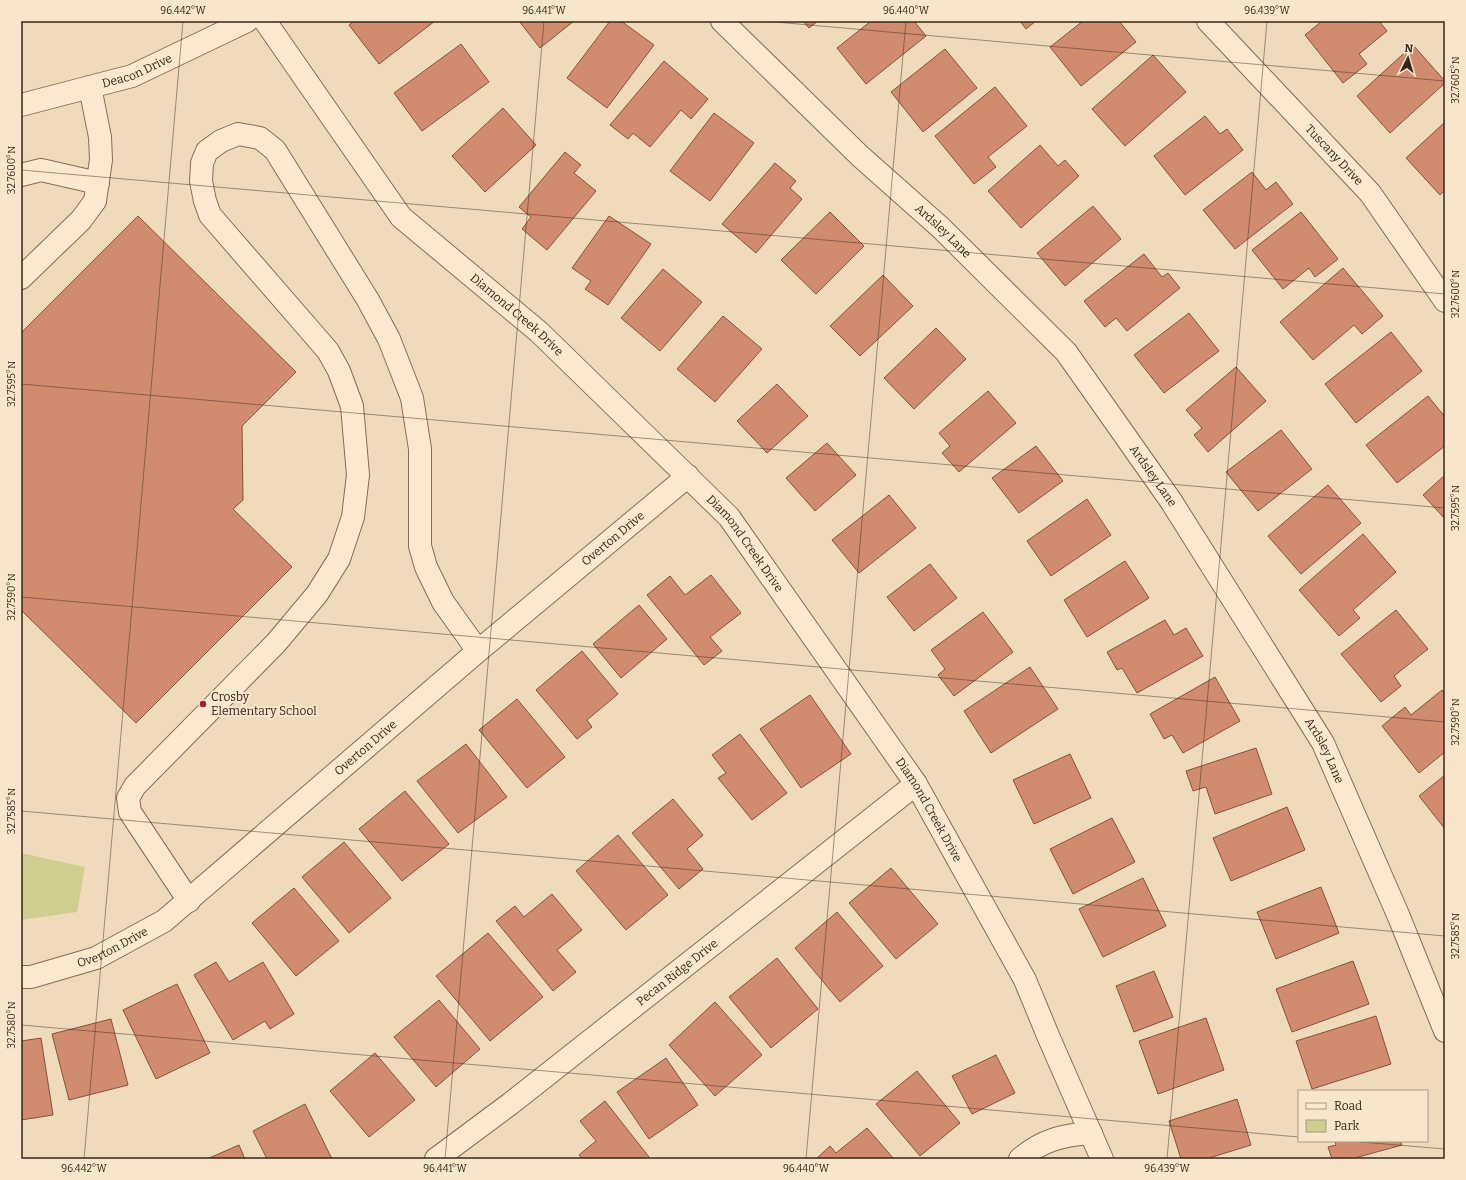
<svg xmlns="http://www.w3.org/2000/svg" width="1466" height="1180" font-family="Bitter,serif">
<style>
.green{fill:#cfce8f}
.building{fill:#d18c6f;stroke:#894f39}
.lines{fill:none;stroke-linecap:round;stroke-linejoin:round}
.minor-casing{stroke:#896a54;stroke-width:24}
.minor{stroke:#fbe9cf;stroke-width:22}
.ticks{fill:none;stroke:#37251a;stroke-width:1;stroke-opacity:0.45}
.poi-dot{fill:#9b2130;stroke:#f7e6cc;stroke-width:1.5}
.labels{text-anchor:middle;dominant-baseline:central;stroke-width:4;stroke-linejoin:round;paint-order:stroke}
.street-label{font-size:12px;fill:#37251a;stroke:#f7e6cc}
.poi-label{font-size:12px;fill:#37251a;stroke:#f7e6cc;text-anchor:start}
.neatline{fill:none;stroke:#37251a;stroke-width:1.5}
.ticks-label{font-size:10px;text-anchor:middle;fill:#37251a}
</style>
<rect width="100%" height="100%" fill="#f0dabc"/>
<path class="green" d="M21 853 85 867 77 912 21 920Z"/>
<path class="building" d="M354 21H435L379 64 349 25Z
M519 21H574L540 48Z
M610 21H621L654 45 607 108 567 78Z
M803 21H818L809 28Z
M871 21H914L926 36 866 84 837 48Z
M1020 21H1036L1026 29Z
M1083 21H1119L1136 42 1081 86 1050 47Z
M1322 21H1379L1387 31 1359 54 1367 64 1343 83 1305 35Z
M461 44 489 82 422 131 394 93Z
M1413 45 1445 81V83L1390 133 1357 96Z
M945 49 977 88 923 132 891 92Z
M1153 55 1186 92 1125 146 1092 109Z
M664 61 708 99 691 119 681 110 650 147 633 133 628 139 610 125Z
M995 87 1027 126 988 157 996 167 974 184 935 136Z
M503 108 536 145 485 192 452 156Z
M714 113 754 143 710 201 670 171Z
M1205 116 1220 134 1227 129 1243 150 1185 195 1154 156Z
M1445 122V190L1440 195 1406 158Z
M1040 145 1058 166 1065 160 1079 176 1021 228 988 191Z
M565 152 581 165 574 173 596 191 547 250 522 229 531 217 519 207Z
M775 163 796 181 790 188 802 199 756 253 722 224Z
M1252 172 1266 190 1276 182 1293 204 1235 249 1203 210Z
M1093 206 1121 239 1065 286 1037 253Z
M830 212 864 246 816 294 781 260Z
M1301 212 1338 259 1315 277 1309 268 1283 289 1252 250Z
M138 216 296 372 242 426 243 500 233 509 292 567 136 723 21 610V333Z
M609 216 651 244 608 305 585 289 591 281 572 268Z
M1144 254 1162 277 1168 273 1180 288 1127 331 1116 318 1105 327 1084 301Z
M1343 268 1383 316 1362 334 1354 325 1313 360 1280 322Z
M663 269 702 302 660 351 621 318Z
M883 275 913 306 860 356 830 326Z
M1189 313 1219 351 1164 393 1134 355Z
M723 316 762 349 715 402 677 369Z
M936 328 966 359 914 409 884 378Z
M1391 332 1422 371 1356 423 1325 384Z
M1236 367 1266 401 1208 452 1194 435 1202 428 1186 410Z
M777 384 808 416 767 453 737 421Z
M988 391 1016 423 959 472 942 453 950 446 939 433Z
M1428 396 1445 417V446L1397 483 1366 445Z
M1281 430 1312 469 1258 511 1226 472Z
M827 443 856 475 815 511 786 478Z
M1036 446 1063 481 1019 513 992 478Z
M1445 475V519L1423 495Z
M1328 485 1361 523 1301 574 1268 536Z
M889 495 916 528 859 573 832 540Z
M1087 499 1111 535 1051 576 1027 541Z
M1363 534 1396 572 1353 610 1360 618 1339 636 1299 590Z
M1125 561 1149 598 1087 637 1064 600Z
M930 564 957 598 914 631 887 597Z
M711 575 741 613 710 637 722 651 704 665 647 595 670 576 685 595Z
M639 605 667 639 621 678 593 644Z
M1396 610 1428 649 1394 676 1401 686 1381 702 1341 654Z
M983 612 1013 652 954 696 938 675 945 669 931 650Z
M1165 620 1174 635 1186 628 1203 656 1137 693 1122 668 1117 670 1107 652Z
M582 651 618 694 587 720 592 727 577 739 536 690Z
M1030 667 1058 709 991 753 964 711Z
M1215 677 1240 721 1183 753 1172 735 1164 739 1150 714Z
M1442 690 1445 694V752L1419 773 1382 726 1405 707 1411 715Z
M810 695 851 754 801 788 760 729Z
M517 699 565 757 527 788 479 730Z
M740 734 787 793 752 820 718 778 726 773 712 755Z
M466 744 507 797 458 833 417 781Z
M1256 748 1272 794 1215 814 1206 787 1193 791 1186 771Z
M1070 754 1091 798 1034 824 1013 780Z
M1445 775V829L1419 796Z
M405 791 449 844 402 881 359 829Z
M673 799 703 835 687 849 703 869 679 889 632 833Z
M1287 807 1305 850 1231 881 1213 838Z
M1112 818 1135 862 1073 894 1050 849Z
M618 835 668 895 626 930 576 871Z
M344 842 391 898 349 933 302 877Z
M891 868 938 924 896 959 849 903Z
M1143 878 1166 926 1103 957 1079 909Z
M1321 887 1339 933 1276 959 1257 912Z
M294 888 339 941 296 976 252 923Z
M552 894 582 930 557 950 576 972 553 991 496 921 515 906 524 917Z
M837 912 883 966 840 1002 795 948Z
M488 933 543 997 490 1041 436 976Z
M777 958 818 1009 771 1048 729 997Z
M1353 961 1369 1004 1292 1032 1276 989Z
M216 962 229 982 263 962 294 1014 270 1029 265 1021 233 1040 194 975Z
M1154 971 1173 1017 1134 1032 1116 986Z
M177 984 210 1053 156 1079 123 1010Z
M439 1000 480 1049 436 1087 394 1037Z
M715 1002 762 1055 715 1096 669 1045Z
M1376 1016 1391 1064 1312 1089 1296 1041Z
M1206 1018 1224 1070 1158 1094 1139 1041Z
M111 1019 128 1085 69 1100 52 1034Z
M41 1038 53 1115 21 1120V1041Z
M375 1053 415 1100 369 1137 330 1091Z
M996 1055 1015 1093 972 1114 952 1076Z
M666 1058 698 1105 649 1139 617 1092Z
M917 1071 960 1123 920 1156 876 1104Z
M1237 1099 1251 1145 1206 1159H1181L1169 1121Z
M605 1101 649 1157 647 1159H582L579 1155 596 1141 580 1121Z
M305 1104 332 1159H267L253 1131Z
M867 1128 894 1159H816L830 1146 836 1153Z
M1335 1141H1400L1402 1145 1351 1159H1332L1328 1147 1336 1145Z
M239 1145 245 1159H207Z"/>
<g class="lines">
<g class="minor-casing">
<g id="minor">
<path id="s1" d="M265 21 401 217 539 332 729 517 916 784 1025 980 1049 1038 1102 1159"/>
<path id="s2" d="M722 21 860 156 940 227 1066 352 1171 501 1323 743 1399 917 1445 1031"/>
<path id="s3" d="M1208 21 1370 193 1445 301"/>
<path id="s4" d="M21 105 132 76 247 21"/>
<path d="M21 175 41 170 98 183"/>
<path d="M21 278 81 220 95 201 101 160 100 137 90 87"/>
<path d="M189 901 130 812 128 798 135 786 276 643 317 594 339 559 353 517 358 475 352 406 339 371 328 351 210 215 205 201 201 181 202 163 207 151 221 141 238 134 260 138 275 150 368 300 389 339 412 398 420 449V546L426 567 443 602 478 651"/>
<path id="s5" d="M21 977H31L96 958 164 921 478 651 688 476"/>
<path id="s6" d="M436 1159 510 1104 916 784"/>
<path d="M1020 1159C1042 1140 1063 1135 1091 1133"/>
</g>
</g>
<use href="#minor" class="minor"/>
</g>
<path class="ticks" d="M764 21 1445 81M21 170 1445 294M21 384 1445 508M21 597 1445 722M21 811 1445 936M21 1025 1299 1137M1349 1141 1445 1149M84 1159 183 21M445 1159 544 21M806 1159 906 21M1167 1159 1267 21"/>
<circle class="poi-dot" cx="203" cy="704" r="4"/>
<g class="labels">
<g class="street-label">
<text stroke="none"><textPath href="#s4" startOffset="121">Deacon Drive</textPath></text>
<text stroke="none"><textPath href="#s3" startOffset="184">Tuscany Drive</textPath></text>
<text stroke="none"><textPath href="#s2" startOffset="305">Ardsley Lane</textPath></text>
<text stroke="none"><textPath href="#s1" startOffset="390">Diamond Creek Drive</textPath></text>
<text stroke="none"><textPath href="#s2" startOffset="629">Ardsley Lane</textPath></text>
<text stroke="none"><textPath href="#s5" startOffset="745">Overton Drive</textPath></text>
<text stroke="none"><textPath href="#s1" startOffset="714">Diamond Creek Drive</textPath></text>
<text stroke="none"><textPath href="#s5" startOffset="421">Overton Drive</textPath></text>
<text stroke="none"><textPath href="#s2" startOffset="953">Ardsley Lane</textPath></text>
<text stroke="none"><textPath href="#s1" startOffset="1038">Diamond Creek Drive</textPath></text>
<text stroke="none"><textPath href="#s5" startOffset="97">Overton Drive</textPath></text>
<text stroke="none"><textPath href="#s6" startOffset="305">Pecan Ridge Drive</textPath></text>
</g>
<g class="poi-label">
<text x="211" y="697">Crosby<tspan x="211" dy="14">Elementary School</tspan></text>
</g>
</g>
<rect width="1466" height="1180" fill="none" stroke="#f7e6cc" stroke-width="44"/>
<rect x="1298" y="1090" width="130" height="52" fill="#f7e6cc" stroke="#aa9985"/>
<rect x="1306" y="1103" width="20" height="6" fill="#fbe9cf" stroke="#aa9985"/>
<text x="1334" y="1110" font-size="12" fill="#37251a">Road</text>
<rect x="1306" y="1120" width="20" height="12" fill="#cfce8f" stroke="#aa9985"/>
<text x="1334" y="1130" font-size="12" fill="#37251a">Park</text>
<g transform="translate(1408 58) rotate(5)" stroke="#f7e6cc" stroke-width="3" paint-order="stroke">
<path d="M0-3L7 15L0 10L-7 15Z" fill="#37251a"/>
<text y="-6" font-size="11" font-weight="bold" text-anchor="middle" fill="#37251a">N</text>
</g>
<rect x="22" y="22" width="1422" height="1136" class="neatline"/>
<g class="ticks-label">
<text x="183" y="14">96.442°W</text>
<text x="544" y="14">96.441°W</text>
<text x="906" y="14">96.440°W</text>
<text x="1267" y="14">96.439°W</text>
<text transform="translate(1455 80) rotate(-90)" y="4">32.7605°N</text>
<text transform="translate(11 170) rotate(-90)" y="4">32.7600°N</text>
<text transform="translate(1455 294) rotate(-90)" y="4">32.7600°N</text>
<text transform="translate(11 384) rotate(-90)" y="4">32.7595°N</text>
<text transform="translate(1455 508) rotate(-90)" y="4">32.7595°N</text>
<text transform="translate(11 597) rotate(-90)" y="4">32.7590°N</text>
<text transform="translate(1455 722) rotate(-90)" y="4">32.7590°N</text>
<text transform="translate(11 811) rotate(-90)" y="4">32.7585°N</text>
<text transform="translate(1455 936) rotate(-90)" y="4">32.7585°N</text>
<text transform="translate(11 1025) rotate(-90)" y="4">32.7580°N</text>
<text x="84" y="1172">96.442°W</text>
<text x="445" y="1172">96.441°W</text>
<text x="806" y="1172">96.440°W</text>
<text x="1167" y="1172">96.439°W</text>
</g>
</svg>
